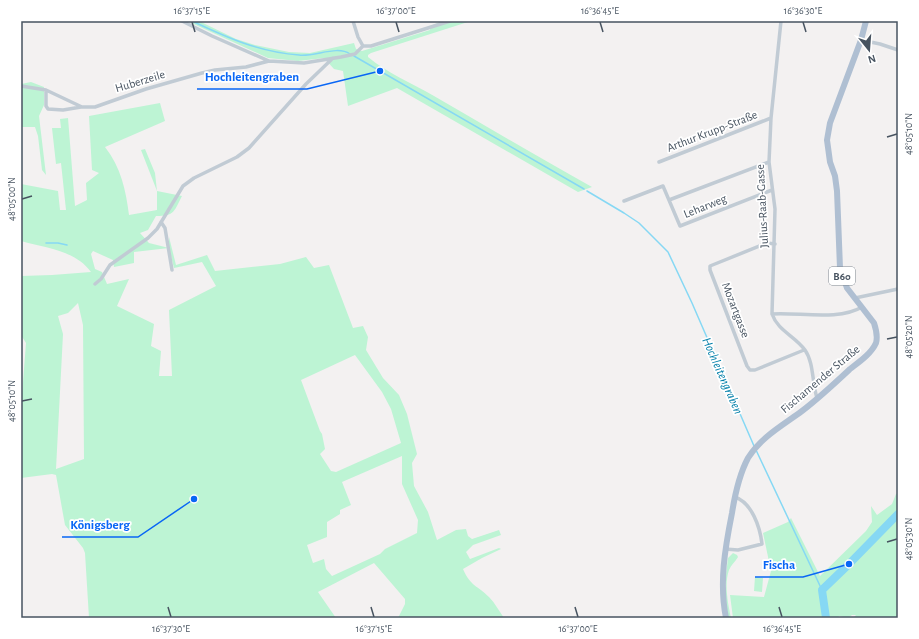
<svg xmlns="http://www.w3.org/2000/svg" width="919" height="639" font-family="'Alegreya Sans',sans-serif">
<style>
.green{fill:#bdf4d4;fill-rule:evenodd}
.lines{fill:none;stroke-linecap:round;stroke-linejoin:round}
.stream{stroke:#86d8f4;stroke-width:1.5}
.river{stroke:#86d8f4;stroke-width:8}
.minor{stroke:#c1cbd4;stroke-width:3.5}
.primary{stroke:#afbfd2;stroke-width:6}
.ticks{fill:none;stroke:#475360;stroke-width:1.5}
.labels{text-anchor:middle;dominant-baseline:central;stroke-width:3.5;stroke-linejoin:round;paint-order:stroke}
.shield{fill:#fff;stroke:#7e8790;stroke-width:1}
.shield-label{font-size:11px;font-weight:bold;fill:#475360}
.street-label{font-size:12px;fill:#475360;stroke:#fff}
.water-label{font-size:13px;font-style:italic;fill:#027fa9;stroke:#fff}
.leader{fill:none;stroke:#0966f5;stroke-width:1.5}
.callout-dot{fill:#0966f5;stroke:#fff;stroke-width:1.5}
.callout-label{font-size:13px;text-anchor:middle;font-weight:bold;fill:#0966f5;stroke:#fff;stroke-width:3.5;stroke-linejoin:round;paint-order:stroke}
.neatline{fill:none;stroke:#475360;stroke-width:1.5}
.ticks-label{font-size:10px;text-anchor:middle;fill:#475360}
</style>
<rect width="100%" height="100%" fill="#f3f1f1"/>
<path class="green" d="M187 21H199L236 39 255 45 289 52 310 53 354 43 356 49 362 51 430 30V26L443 21H471L371 53 368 55V57C387 73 412 83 434 96 486 126 538 157 592 187L578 192 397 88 348 106 343 71 334 69 324 58 298 61 268 58Z
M31 82 44 87V105L39 116 46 175 42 170 38 136 35 127H21V84Z
M160 103 165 121 105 147C121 167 126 191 129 215L157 210V191L141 150 145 149 155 173 157 191 182 196C174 211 175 216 156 216L148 230 140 233 149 243 169 248V237L176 265 207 255 215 271 280 264 306 257 314 268 329 265 353 328 363 326 368 337 366 350 383 378 399 395 407 414 417 454 412 463 414 486 428 512 437 540 456 530 466 529 468 536 472 539 499 530 501 535 473 545 466 552 470 559 499 548 501 549 482 558 463 569C471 587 477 585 489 597 495 603 499 611 504 618H398L405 604V599L374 563 318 592 336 618H89L85 553 83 548 65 525 56 475 52 474 21 478V408L26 343 21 335V276L52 275 91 272C75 250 45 248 21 241V184L58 191 60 210H66L61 163 56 164 52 128H61L60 119 68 118 75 206 87 200 86 183 99 173 92 170 89 116ZM169 248 174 268 202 262 216 286 169 310 172 376H159L161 351 151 346 154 324 117 306 129 279 107 284 102 272 95 269 91 254 93 251 113 260 114 267 134 263V252ZM78 303 83 325 84 459 56 469 63 334 58 316 68 313ZM355 355 382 392 391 409 401 443 336 472 331 471 320 454 325 449 322 434 320 431 301 380ZM402 456V484L418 520 417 533 385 549 380 554 332 576 326 569 324 559 313 563 307 545 327 537V522L340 514V510L351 505 342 482Z
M898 493V618H853L856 615H852L848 618 839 616 838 618H733L730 595 764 597 771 571 763 533 788 522 791 518 820 576 866 531 872 522 871 506 877 515 892 504 896 494Z
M733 553 737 555 738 557C735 562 731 565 729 570 724 584 728 604 731 618H728L726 601V575L728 558Z
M755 577 763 578 762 592 754 591Z"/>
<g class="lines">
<path class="stream" d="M192 21C228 38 259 52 299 55 315 57 337 45 350 54
M354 56 584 189
M587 191 624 213 639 223 668 252 692 303 754 446
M46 243H58L67 245
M756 450 822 590"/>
<path class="river" d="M826 618 822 590 849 564 898 514"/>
<path class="minor" d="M182 21 212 36 269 61 304 63 341 57 355 54 363 46H371L450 21
M353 21 358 37 363 46
M781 21 771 118 769 162 775 209 772 314C778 331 795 336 805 350 814 363 812 383 817 398
M861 40 880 44 898 50
M21 86 46 90 82 107H95L146 89 202 73 215 70 246 67 269 61
M46 90V106L48 109 63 110 81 107
M659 162 771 118
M669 200 769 162
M624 201 663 186 680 226 772 190
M161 222 165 228 172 270
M775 244 767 243 710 266V270L747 366 750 370H755L804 350
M95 284 101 279 110 265 148 238 157 229 183 186 194 178 237 157 249 148 306 84 333 58
M855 298 898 289
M772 314C798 312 839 321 862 307
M725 549 738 550 762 544C760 527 752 503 735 497"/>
<path class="primary" d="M726 618C719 583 725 548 732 513 735 494 739 475 748 458 761 437 783 425 802 411 819 398 835 383 850 369 859 362 871 354 876 343 878 336 876 329 874 323L847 288 840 268 837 191 835 176 830 162 827 140 830 123 861 40 866 21"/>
</g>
<path class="ticks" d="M192 22 195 32M396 22 399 32M600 22 603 32M803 22 806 32M887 137 897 134M22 199 32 196M887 339 897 337M22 401 32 399M887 542 897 539M168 607 171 617M371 607 374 617M575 607 578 617M779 607 782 617"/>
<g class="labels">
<rect class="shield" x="829" y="267" width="26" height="18" rx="3"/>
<g class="shield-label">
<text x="842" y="276">B60</text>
</g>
<g class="street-label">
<text transform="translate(140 81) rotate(-17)">Huberzeile</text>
<text transform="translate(712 131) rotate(-21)">Arthur Krupp-Straße</text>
<text transform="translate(705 206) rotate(-22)">Leharweg</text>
<text transform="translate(762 206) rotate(-93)">Julius-Raab-Gasse</text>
<text transform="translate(736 310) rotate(69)">Mozartgasse</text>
<text transform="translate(820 379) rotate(-40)">Fischamender Straße</text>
</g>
<g class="water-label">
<text transform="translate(722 376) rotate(66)">Hochleitengraben</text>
</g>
</g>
<path class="leader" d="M380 71L307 89H197M194 499L138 537H62M849 564L803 577H755"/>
<g class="callout-dot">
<circle cx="380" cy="71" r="4"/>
<circle cx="194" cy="499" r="4"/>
<circle cx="849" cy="564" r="4"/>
</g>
<g class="callout-label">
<text x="252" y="81">Hochleitengraben</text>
<text x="100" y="529">Königsberg</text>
<text x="779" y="569">Fischa</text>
</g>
<rect width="919" height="639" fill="none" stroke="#ffffff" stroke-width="44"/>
<g transform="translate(869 50) rotate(163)" stroke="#ffffff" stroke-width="3" paint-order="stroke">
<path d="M0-3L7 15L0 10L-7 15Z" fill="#475360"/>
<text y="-6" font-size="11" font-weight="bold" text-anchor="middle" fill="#475360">N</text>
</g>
<rect x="22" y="22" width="875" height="595" class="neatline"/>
<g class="ticks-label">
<text x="192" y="14">16°37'15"E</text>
<text x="396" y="14">16°37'00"E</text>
<text x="600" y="14">16°36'45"E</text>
<text x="803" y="14">16°36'30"E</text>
<text transform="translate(908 134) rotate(-90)" y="4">48°05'10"N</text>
<text transform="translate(11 199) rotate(-90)" y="4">48°05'00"N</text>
<text transform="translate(908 337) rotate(-90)" y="4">48°05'20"N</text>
<text transform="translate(11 401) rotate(-90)" y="4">48°05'10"N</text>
<text transform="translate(908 539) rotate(-90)" y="4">48°05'30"N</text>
<text x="171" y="632">16°37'30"E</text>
<text x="374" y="632">16°37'15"E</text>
<text x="578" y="632">16°37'00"E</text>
<text x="782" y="632">16°36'45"E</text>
</g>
</svg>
